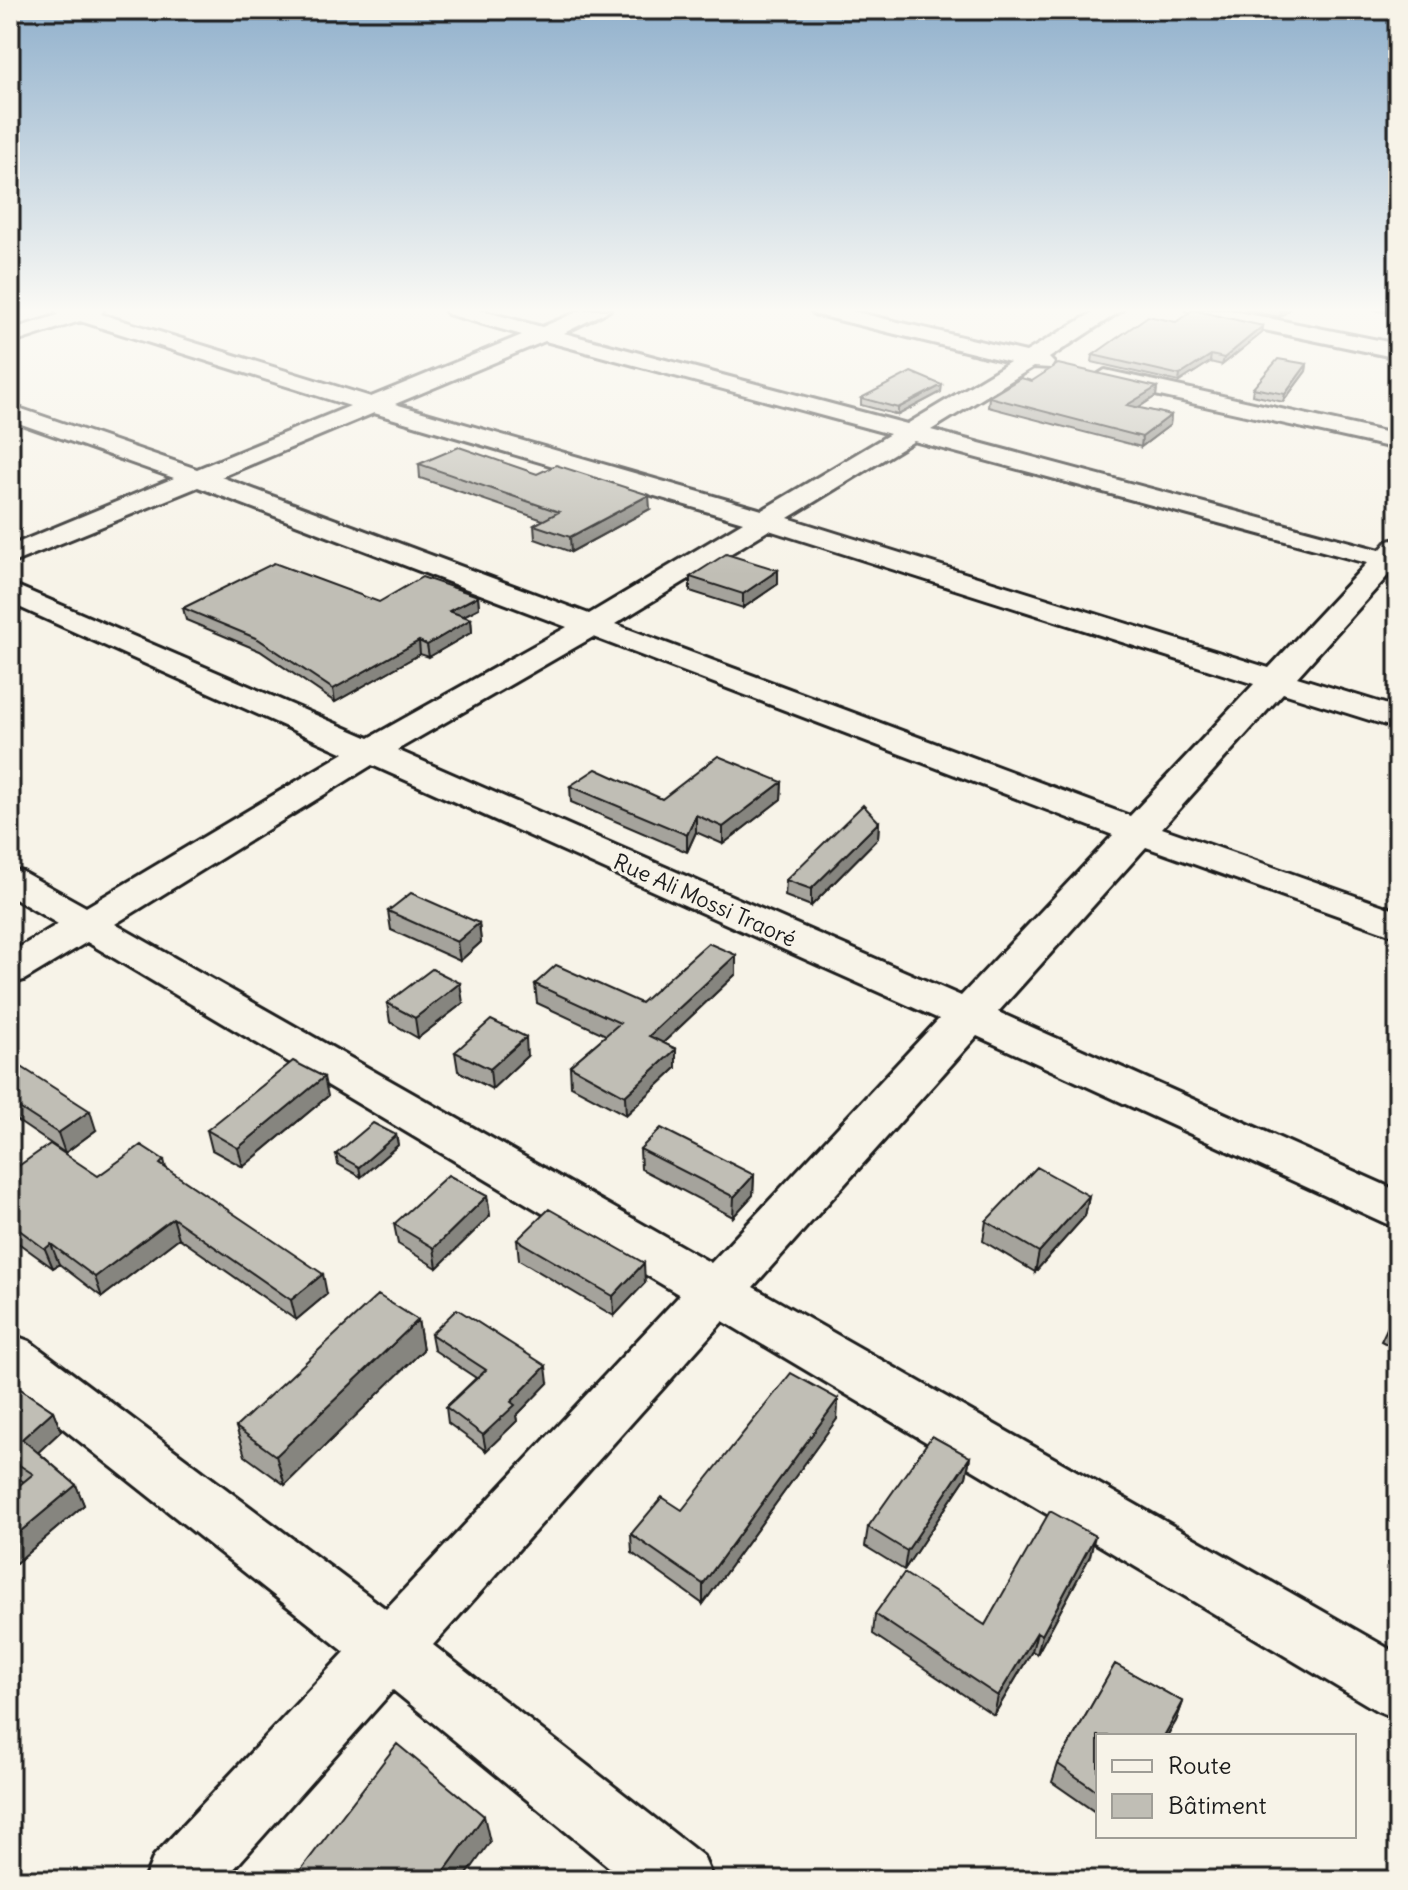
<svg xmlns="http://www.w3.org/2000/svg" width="1408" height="1890" font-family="Delius,sans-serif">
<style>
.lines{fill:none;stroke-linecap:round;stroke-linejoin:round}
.minor-casing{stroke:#1c1c1c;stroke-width:6}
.minor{fill:#f7f3e8;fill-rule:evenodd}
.wall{fill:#a5a39c;stroke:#1c1c1c;stroke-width:2}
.shaded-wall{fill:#86857f;stroke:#1c1c1c;stroke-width:2}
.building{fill:#c0beb5;stroke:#1c1c1c;stroke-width:2}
.labels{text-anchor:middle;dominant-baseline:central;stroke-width:6;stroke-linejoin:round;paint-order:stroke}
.street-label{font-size:22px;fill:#1c1c1c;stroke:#f7f3e8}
</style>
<rect width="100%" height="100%" fill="#f7f3e8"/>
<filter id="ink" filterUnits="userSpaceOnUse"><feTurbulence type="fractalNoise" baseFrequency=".0125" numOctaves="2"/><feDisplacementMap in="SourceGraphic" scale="16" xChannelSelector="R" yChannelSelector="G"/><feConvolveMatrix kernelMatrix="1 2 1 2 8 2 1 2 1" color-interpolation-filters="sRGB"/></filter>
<g filter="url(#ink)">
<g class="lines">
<g class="minor-casing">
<path id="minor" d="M55 310H103L101 314 371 397 522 335 448 314 445 310H479L542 327 582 310H610L564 333 907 424 1010 362 814 314 811 310H847L1026 352 1097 310H1122L1049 358 1054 363 1051 368 1033 367 931 430 1380 550 1388 541 1398 539V572L1393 570 1297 677 1398 708V729L1283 693 1162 828 1398 911V937L1146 847 998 1012 1398 1191V1229L977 1036 753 1287 1398 1654V1719L1376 1710 723 1321 433 1645 703 1856 713 1880H625L393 1690 224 1880H144L154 1856 345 1652 10 1386V1334L29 1341 386 1609 680 1295 87 942 24 980 10 984V953L58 924 10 896V869L23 872 86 907 344 753 10 603V583L369 738 567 627 198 487 10 564V546L174 478 10 420V405L197 469 350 406 80 321 10 344V330L58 315ZM545 341 890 434 762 510 395 404ZM374 413 743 522 589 614 221 477ZM914 441 1367 563 1269 668 788 518ZM769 530 1254 684 1130 816 615 624ZM593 637 1113 835 961 996 397 750ZM372 765 939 1019 711 1263 115 924Z
M1187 310H1228L1398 344V358L1197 316Z
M1105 370 1398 435V449L1097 382 1094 377Z"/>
</g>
<use href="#minor" class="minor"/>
</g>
<path class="wall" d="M1243 310H1289L1280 317Z
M1372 310H1398V314Z
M1176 322 1263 326 1262 333 1222 365 1210 362 1179 382 1092 362 1093 355Z
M1307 364 1306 371 1283 402 1252 395 1253 388Z
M1032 381 1157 387 1156 396 1138 408 1171 415 1170 425 1141 447 988 407 989 397Z
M941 392 898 415 861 405V398Z
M419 464 537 474 650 509 571 552 535 539 534 525 543 520 420 478Z
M778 570V584L743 608 690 591V577Z
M478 596 479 608 463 616 471 619 472 632 429 657 420 654 335 702 260 651 186 620 183 608 379 602Z
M782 782 781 799 723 844 696 832 687 852 571 802 570 786 662 799Z
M879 822 878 838 811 906 785 896 786 880Z
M388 911 479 923 481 942 460 961 391 930Z
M736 974 663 1043 676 1049V1068L626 1115 571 1086 570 1066 606 1035 537 1003 535 984 641 1003Z
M387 1003H463L418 1038 390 1022Z
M455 1052 527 1056 492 1089 458 1071Z
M10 1073 96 1130 65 1153 10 1116Z
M328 1096 243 1167 212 1150 207 1130Z
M396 1135 398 1145 361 1177 338 1164 336 1154Z
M640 1149 754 1175 753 1195 733 1217 641 1169Z
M164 1160 166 1168 327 1294 296 1320 179 1238 102 1297 59 1264 53 1268 10 1237V1172L98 1176Z
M487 1196 490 1216 437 1268 398 1244 394 1224Z
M1089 1196 1085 1216 1035 1272 983 1241 986 1221Z
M517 1240 645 1283 614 1316 519 1260Z
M1398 1305V1350L1381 1341Z
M418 1320 423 1350 285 1485 245 1456 236 1427Z
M431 1334 548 1383 516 1416 517 1421 486 1451 448 1423 446 1407 476 1378 434 1350Z
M10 1382 53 1411 61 1431 38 1452 76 1485 84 1505 10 1568V1493L24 1482 10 1473Z
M838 1399 837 1419 703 1604 632 1553 631 1534 682 1510Z
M970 1457 966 1477 904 1570 865 1546 868 1527Z
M1090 1556 1037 1654 1032 1651 994 1715 873 1634 875 1614 985 1625Z
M1115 1664 1183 1702 1176 1721 1167 1736H1098V1814L1052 1782 1058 1764Z"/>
<path class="shaded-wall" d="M1282 310H1289L1280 317Z
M1263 326 1262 333 1222 365 1224 358Z
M1211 355 1210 362 1179 382 1180 375Z
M1307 364 1306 371 1283 402 1285 394Z
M942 385 941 392 898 415V408Z
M1157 387 1156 396 1126 415 1127 405Z
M1171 415 1170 425 1141 447 1142 437Z
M649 495 650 509 571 552 570 537Z
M778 570V584L743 608V594Z
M478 596 479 608 450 623 449 611Z
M471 619 472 632 429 657 427 645Z
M419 641 420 654 335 702 333 689Z
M782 782 781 799 723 844V827Z
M696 815V832L687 852V835Z
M879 822 878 838 811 906V889Z
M479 923 481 942 460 961 457 942Z
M736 955V974L650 1055 649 1036Z
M460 983 463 1003 418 1038 415 1018Z
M526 1037 527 1056 492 1089 490 1069Z
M676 1049V1068L626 1115 625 1096Z
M324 1077 328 1096 243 1167 238 1148Z
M90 1111 96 1130 65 1153 58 1133Z
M396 1135 398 1145 361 1177 359 1167Z
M754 1175 753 1195 733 1217 734 1197Z
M487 1196 490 1216 437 1268 434 1248Z
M1089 1196 1085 1216 1035 1272 1039 1252Z
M173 1218 179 1238 102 1297 95 1277Z
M51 1244 59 1264 53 1268 45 1249Z
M644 1263 645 1283 614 1316 613 1296Z
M323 1274 327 1294 296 1320 291 1300Z
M418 1320 423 1350 285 1485 276 1456Z
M546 1366 548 1383 516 1416 517 1421 486 1451 483 1435 511 1402Z
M838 1399 837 1419 703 1604V1584Z
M53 1411 61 1431 31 1459 22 1439Z
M970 1457 966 1477 904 1570 907 1551Z
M76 1485 84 1505 10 1568V1540Z
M1095 1536 1090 1556 1037 1654 1042 1635Z
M1037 1632 1032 1651 994 1715 998 1696Z
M1183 1702 1176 1721 1167 1736H1164Z
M484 1816 490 1842 463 1880H438Z"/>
<path class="building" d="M1193 310 1263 326 1224 358 1211 355 1180 375 1093 355 1148 316 1176 322Z
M1278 359 1307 364 1285 394 1253 388Z
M1058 364 1157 387 1127 405 1171 415 1142 437 989 397 1021 378 1032 381Z
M911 372 942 385 898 408 861 398Z
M459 447 537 474 556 465 649 495 570 537 534 525 559 512 419 464Z
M726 554 778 570 743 594 690 577Z
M274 563 379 602 422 577 478 596 449 611 471 619 427 645 419 641 333 689 258 639 183 608Z
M718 756 782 782 723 827 696 815 687 835 570 786 596 769 662 799Z
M863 805 879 822 811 889 786 880Z
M411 893 479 923 457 942 388 911Z
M708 943 736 955 649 1036 676 1049 625 1096 570 1066 620 1023 535 984 556 965 641 1003Z
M432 969 460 983 415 1018 387 1003Z
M491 1020 526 1037 490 1069 455 1052Z
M293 1061 324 1077 238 1148 207 1130Z
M20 1066 90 1111 58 1133 10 1102V1073Z
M373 1123 396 1135 359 1167 336 1154Z
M661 1128 754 1175 734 1197 640 1149Z
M50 1144 98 1176 141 1145 164 1160 160 1164 323 1274 291 1300 173 1218 95 1277 51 1244 45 1249 10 1223V1172Z
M1037 1167 1089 1196 1039 1252 986 1221Z
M448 1175 487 1196 434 1248 394 1224Z
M549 1209 644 1263 613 1296 517 1240Z
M378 1295 418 1320 276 1456 236 1427Z
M1398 1305V1325L1390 1321Z
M457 1309 546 1366 511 1402 515 1405 483 1435 446 1407 486 1370 431 1334Z
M791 1373 838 1399 703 1584 631 1534 662 1497 682 1510Z
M10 1382 53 1411 22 1439 76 1485 10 1540V1493L33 1474 10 1459Z
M932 1436 970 1457 907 1551 868 1527Z
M1050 1511 1095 1536 1042 1635 1037 1632 998 1696 875 1614 904 1573 985 1625Z
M1115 1664 1183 1702 1164 1736H1098V1792L1058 1764Z
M397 1744 484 1816 438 1880H293Z"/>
</g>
<linearGradient id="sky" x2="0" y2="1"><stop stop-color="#90b0cc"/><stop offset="0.54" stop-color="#fbfaf5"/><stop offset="1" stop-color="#fbfaf5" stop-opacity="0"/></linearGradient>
<rect width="1408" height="575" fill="url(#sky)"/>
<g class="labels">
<g class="street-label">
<text transform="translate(705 900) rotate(24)">Rue Ali Mossi Traoré</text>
</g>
</g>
<rect width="1408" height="1890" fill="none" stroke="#f7f3e8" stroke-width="40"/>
<rect x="20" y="20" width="1368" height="1850" fill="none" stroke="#1c1c1c" stroke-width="3" filter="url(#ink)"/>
<rect x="1096" y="1734" width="260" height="104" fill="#f7f3e8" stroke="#9f9d96" stroke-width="2"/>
<rect x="1112" y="1760" width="40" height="12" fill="#f7f3e8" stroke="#9f9d96" stroke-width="2"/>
<text x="1168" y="1774" font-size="24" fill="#1c1c1c">Route</text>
<rect x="1112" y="1794" width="40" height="24" fill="#c0beb5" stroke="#9f9d96" stroke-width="2"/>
<text x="1168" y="1814" font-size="24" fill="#1c1c1c">Bâtiment</text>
</svg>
